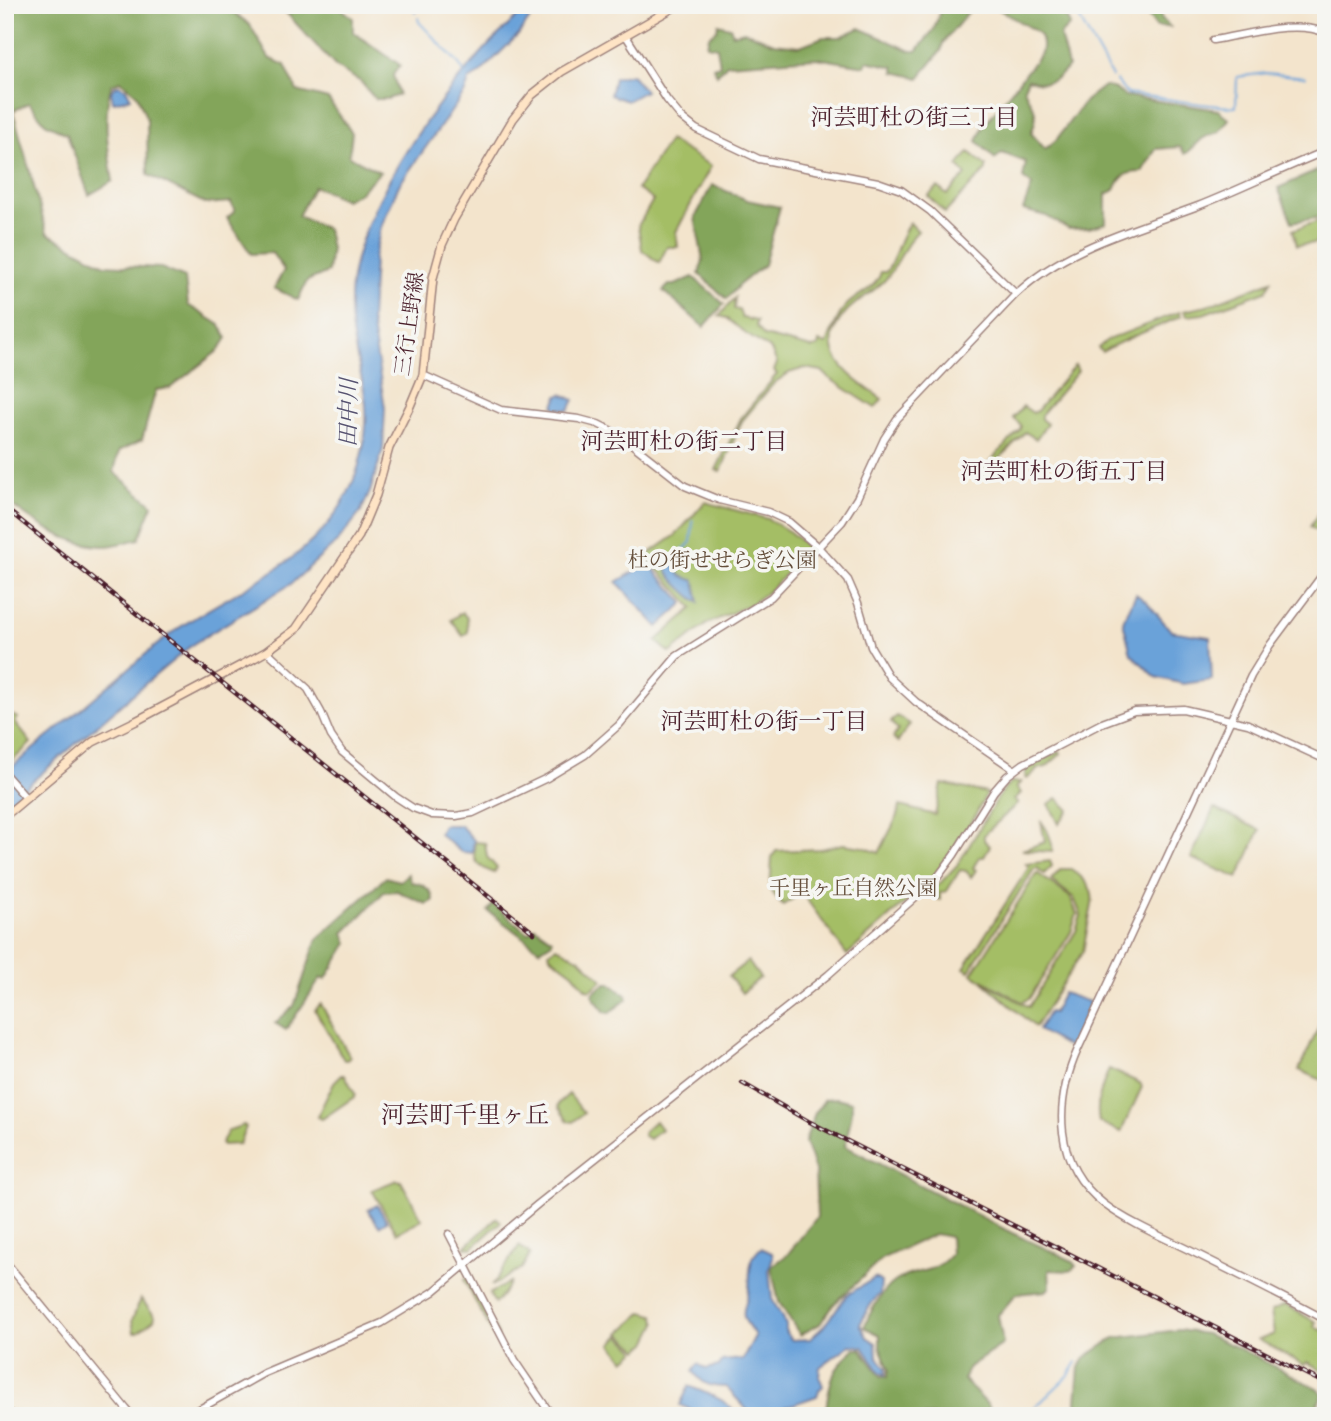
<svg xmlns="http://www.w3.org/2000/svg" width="1331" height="1421" font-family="'Libre Bodoni','Noto Serif JP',serif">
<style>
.green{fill:#a4be65;stroke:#776e48;stroke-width:2}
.forest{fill:#83a55a;stroke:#666242;stroke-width:2}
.water{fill:#6ba2d9;stroke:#5a6082;stroke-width:2}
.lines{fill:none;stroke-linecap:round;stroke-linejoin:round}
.stream{stroke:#6ba2d9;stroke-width:2}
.tertiary-casing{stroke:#9e827c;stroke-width:9}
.secondary-casing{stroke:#9e827c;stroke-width:10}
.tertiary{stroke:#fff;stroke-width:6}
.secondary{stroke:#fee4c5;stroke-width:7}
.rail-casing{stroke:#4a1f2b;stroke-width:4.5}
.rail{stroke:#f6f6f2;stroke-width:2;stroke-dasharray:5;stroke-linecap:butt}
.labels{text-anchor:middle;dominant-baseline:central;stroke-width:7;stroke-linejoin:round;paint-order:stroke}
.street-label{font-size:21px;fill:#4a1f2b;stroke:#f6f6f2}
.park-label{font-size:21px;fill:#654f3c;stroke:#f6f6f2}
.neighbourhood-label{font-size:23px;fill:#4a1f2b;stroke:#f6f6f2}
.water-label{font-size:23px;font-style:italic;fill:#575371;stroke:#f6f6f2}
.quarter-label{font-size:24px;fill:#4a1f2b;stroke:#f6f6f2}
</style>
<rect width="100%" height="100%" fill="#f6f6f2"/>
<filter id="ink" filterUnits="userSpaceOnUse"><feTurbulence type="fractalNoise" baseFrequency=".0143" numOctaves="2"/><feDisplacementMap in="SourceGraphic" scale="14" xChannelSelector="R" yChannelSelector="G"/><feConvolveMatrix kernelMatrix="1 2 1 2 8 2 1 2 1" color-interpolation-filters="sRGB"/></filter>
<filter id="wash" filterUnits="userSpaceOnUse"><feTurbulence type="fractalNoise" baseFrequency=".00686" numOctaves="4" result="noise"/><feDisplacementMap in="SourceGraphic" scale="28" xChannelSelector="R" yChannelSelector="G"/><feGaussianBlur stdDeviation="1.57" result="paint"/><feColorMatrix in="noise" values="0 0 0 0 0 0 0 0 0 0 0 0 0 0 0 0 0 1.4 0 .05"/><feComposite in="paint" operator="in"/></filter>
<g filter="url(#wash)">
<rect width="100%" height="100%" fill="#f3e4cc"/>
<path class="green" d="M669 140 711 166 676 232 678 247H667L659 263 642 250 638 226 653 200 637 189Z
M969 152 986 166V170L945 213 928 196 938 187 947 195 966 175 958 166Z
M1321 220 1323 221 1316 243 1297 245 1293 230Z
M910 223 918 231C903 245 899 265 885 280 874 292 859 299 847 311 810 351 851 377 882 399L875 408 829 378 822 371 805 368 789 373 774 383 742 421 721 471 716 470 741 418 777 374 774 371 777 363 771 350 746 334 727 318 719 316 735 298 734 309 739 310 742 318 757 321 756 326 764 336 812 348 818 347 819 342 827 344C832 331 836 318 845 307 856 294 876 290 881 272H886C897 257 898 237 910 223Z
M1271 281 1266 291 1203 314 1187 316 1184 311 1207 306Z
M1179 312 1181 316C1155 329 1126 337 1102 352L1098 348 1107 340Z
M1075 365 1078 371 1041 415V419L1047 424 1036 439 1025 432 981 478 978 474 1020 430 1021 426 1013 418 1023 406 1033 413 1037 411Z
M1326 500V536L1310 527Z
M705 502 768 519 790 532 805 545V554L769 591 749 605 707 624 670 653 656 641 693 608 646 556 676 535Z
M462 612 467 618 468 632 463 636 451 620Z
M9 714 18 718 15 722 31 743 8 765 5 764V718Z
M897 716 910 724 898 742 893 738 898 730 891 722Z
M1060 751 1061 754 1046 767 1038 769 1027 779 1025 778 1026 770Z
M1011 782H1021L1016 787 1021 793 1014 800 1018 803 984 835V840L990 846 984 857H979L973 868 976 870 971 877 966 871 960 870 947 891 940 893V900L930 894 958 864 1001 793Z
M942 784 987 793 975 816 936 875 847 955 802 893 783 905 770 890 772 857 776 851 820 849 843 844 863 847 879 853 895 821 900 806 935 815Z
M1057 798 1069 810 1059 824 1049 804Z
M1214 808 1260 830 1238 878 1191 858Z
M1041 822C1047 827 1054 845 1052 852L1022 850 1045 842Z
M475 842 485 843 487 857 497 868 494 873C475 866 472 859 475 842Z
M1050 861 1052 866 1044 874 1037 868 1034 869 969 971 964 968 1029 867 1026 864Z
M1061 869H1071C1084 878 1095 889 1092 905L1083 951 1035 1027 982 981 1029 1007 1076 931 1081 915 1074 898 1051 880Z
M1037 873 1070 897 1077 914 1071 932 1029 999 1022 1002 972 974Z
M557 946 580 959 603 980 591 990 586 989 573 973 550 956 549 952Z
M748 961 760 978 742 993 729 976Z
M321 1004 350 1057 347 1060H344L315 1010Z
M1326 1011V1082L1299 1070Z
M1109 1069 1140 1083 1142 1087 1121 1132 1099 1122C1095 1103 1102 1086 1109 1069Z
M341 1075H345L355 1094 354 1097 322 1119 317 1117 334 1082Z
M569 1094 584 1113 573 1122 568 1121 558 1107 559 1103Z
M655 1121 661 1129 649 1139 643 1135 644 1131Z
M244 1125 246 1127 239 1144 223 1145 221 1143 229 1130Z
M397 1180 401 1181 422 1219 397 1233 372 1190Z
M497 1218 501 1222 472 1248 465 1247Z
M519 1246 530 1254 522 1268 492 1286Z
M468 1276 498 1335 496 1340 464 1280Z
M511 1281 499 1300 495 1303 489 1294Z
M141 1299 155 1316 154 1320 138 1332H134L132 1320Z
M1285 1305 1316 1322 1314 1326 1326 1332V1373L1307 1362 1304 1365 1259 1340 1274 1334 1271 1311Z
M643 1312 654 1315 657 1323 647 1343 639 1350 620 1333Z
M620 1335 636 1351 625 1360 612 1344Z"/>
<path class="forest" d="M5 5H206L232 11 250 25 269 58 285 65 297 91 328 99 352 133 349 156 380 172 359 193 345 200 314 186 298 216 327 229 331 249 328 272 307 281 298 300 274 288 284 270 272 253 251 254 227 218 235 211 231 202 206 204 148 175 147 120 137 95 121 81 112 84C102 114 108 150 113 181L89 195 67 134 45 123 29 103 13 111 47 233 105 265 161 268 185 278 188 305 220 325 227 338 219 350 170 388 156 390 142 440 119 451 114 472 153 505 139 539C128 541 113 547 102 546 65 544 33 522 5 500Z
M279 5H337L353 18V32L400 65 393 75 399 95 387 99H375L361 82 336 67Z
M945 5H974L943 43 941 51 919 78 894 72V67L867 61 865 66 816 58 727 64 717 75 713 67 720 65 717 47 707 45 709 36 717 30 718 24 730 27 733 34 744 31 774 43 800 46 823 37H840L860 28 911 51H917L934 29 940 12Z
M999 5H1060L1070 25 1060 35 1068 66C1059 81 1045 87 1028 79L1024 88C1031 109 1042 109 1031 133L1045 149 1056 140 1085 101 1104 86 1115 89 1125 96 1218 110 1229 119C1215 139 1219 129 1202 139 1196 144 1192 150 1185 154L1180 147 1156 149 1142 172C1126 172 1121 175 1115 190L1106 194V223L1089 228 1069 229 1046 216 1023 210 1032 185 1023 178 1026 162 1002 153 995 159 977 141 984 125 1041 53C1043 45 1043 38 1037 32L998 9Z
M1140 5H1160L1162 19 1170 27H1156Z
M1326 169V205L1323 208 1326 210V220L1322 217 1292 222 1278 188 1319 170Z
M712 185 747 200 780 207 764 265 739 285 727 299 699 274 703 260 695 218Z
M693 277 724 304 704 327 663 291 669 285H675Z
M408 874 411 882C421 883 433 889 433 901L426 904 397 891 384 892 344 933 348 943 325 980 321 978 286 1030 275 1023 294 1006 317 939 386 877 400 881Z
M493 904 528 933 535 927 552 939V942L540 950 488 911Z
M606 983H610L627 996V999L610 1013 605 1012 593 997V993Z
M837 1098 852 1102V1113L845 1146 1012 1233 1071 1260 1076 1266 1070 1271 1049 1270 1050 1287 1046 1291 1016 1294 998 1315 1003 1344 969 1367 963 1379 989 1406 991 1416H825C830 1383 829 1372 854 1349H861L881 1376 887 1377 889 1369 880 1347V1335L864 1327C870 1312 882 1290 896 1281 916 1268 935 1275 951 1254L950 1237 935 1234 883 1258 833 1305 820 1324 800 1335 779 1302 771 1267 787 1255 817 1217 815 1171 805 1142 815 1113 825 1099Z
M1179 1330 1206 1334 1234 1346 1317 1388 1323 1394 1312 1416H1079L1076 1402 1079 1367 1087 1356 1115 1338Z"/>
<path class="water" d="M531 5H547L531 17 519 34 479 74 469 80 465 92 399 185 381 227 374 258 371 320 385 408 383 449 370 492 360 513 339 540 291 584 193 644 145 684 5 805V773C37 745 70 719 102 691 127 671 150 649 176 630 230 592 304 566 340 507 361 474 371 428 364 390 358 360 349 332 350 301 350 207 460 63 531 5Z
M631 74 645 91 627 101 610 95 614 78Z
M119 85 126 89 131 98 113 102 111 92 115 86Z
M562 394 574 400 569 410 556 409 554 405 558 396Z
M670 560 681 576 695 581 699 602C692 599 671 579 668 572 666 566 668 565 670 560Z
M648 563 684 603 658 627 617 582Z
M1136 594 1148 603 1171 631 1210 637 1212 680 1183 684 1156 677 1131 654 1123 621Z
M443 825H460L474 840 472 853 461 852 439 834Z
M1063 993 1090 1002 1070 1048 1038 1030 1049 1012 1053 1013Z
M377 1205 387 1221 379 1226 368 1210Z
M761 1248 772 1253 773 1257 769 1269 772 1299 786 1325V1333L792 1340 810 1339 823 1327 847 1295 875 1278 881 1282 880 1294C869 1303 867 1313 860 1324L867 1337 876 1343 877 1356 886 1368 885 1375 880 1372 863 1347 850 1345 820 1367 819 1376 823 1386 819 1390 817 1396 765 1414 750 1413 726 1387C710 1387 702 1384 693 1371L698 1364 706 1369 719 1366 722 1361 743 1359 755 1336C752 1329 746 1325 744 1317 742 1309 746 1303 748 1295 752 1278 745 1261 761 1248Z
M689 1386C704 1393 730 1399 736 1416H705L680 1405Z"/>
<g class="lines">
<path class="stream" d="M1072 5 1112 77
M415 13 418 5
M418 18 419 22 459 64 464 72
M1116 81 1127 94C1164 97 1200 106 1236 107L1237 77 1266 73 1306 77
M672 562 691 542 693 521
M789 1407 791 1416
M1026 1416 1069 1375 1077 1362"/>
</g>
</g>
<g filter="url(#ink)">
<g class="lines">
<g class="tertiary-casing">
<path id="tertiary" d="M1213 40C1246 35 1295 19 1326 33
M1016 294C1066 247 1134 230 1198 206 1241 189 1283 168 1326 151
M423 375 501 410 579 419 598 424 620 435 685 486 719 500 768 512 789 522 819 548 848 580 858 603 871 647 889 677 916 702 1015 770
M1326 570 1270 645 1251 676 1078 1049C1054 1103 1053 1164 1104 1204 1129 1223 1165 1238 1193 1252 1237 1274 1282 1296 1326 1320
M267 651 308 689 321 712 331 736 342 752 396 797 413 808 432 815 456 816 473 813 547 778 585 755 619 725 677 656 771 597 842 522 857 498 884 439 897 419 1016 294 930 211 901 190 878 182 759 159 696 129 681 117 667 100 626 36
M5 774 26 798
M449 1234 514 1360 552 1416
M5 1261 132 1416
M187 1416 264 1373 382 1323 433 1292 538 1204 828 975 937 878 954 855 994 791 1007 776 1023 764 1102 723 1134 711 1183 709 1248 724 1326 760
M1318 1416 1326 1400"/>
</g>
<g class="secondary-casing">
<path id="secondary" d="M5 816 93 742 136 721 251 660 267 651 296 629 359 536 376 495 389 448 410 406 423 375 433 278 442 245 454 219 513 119 532 95 561 72 678 5
M5 1412 16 1416"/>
</g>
<use href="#tertiary" class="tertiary"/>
<use href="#secondary" class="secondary"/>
<g class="rail-casing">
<path id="rail" d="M5 508 534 933
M742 1083 808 1121 1326 1384"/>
</g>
<use href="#rail" class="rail"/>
</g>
</g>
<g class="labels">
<g class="street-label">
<text transform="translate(410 324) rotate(-82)">三行上野線</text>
</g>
<g class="park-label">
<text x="722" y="561">杜の街せせらぎ公園</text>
<text x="853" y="889">千里ヶ丘自然公園</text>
</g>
<g class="neighbourhood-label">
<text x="914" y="118">河芸町杜の街三丁目</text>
<text x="684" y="442">河芸町杜の街二丁目</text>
<text x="1064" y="472">河芸町杜の街五丁目</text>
<text x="764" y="722">河芸町杜の街一丁目</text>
</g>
<g class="water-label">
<text transform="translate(349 413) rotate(-89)">田中川</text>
</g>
<g class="quarter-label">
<text x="465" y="1116">河芸町千里ヶ丘</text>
</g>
</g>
<rect width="1331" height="1421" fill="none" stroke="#f6f6f2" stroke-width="28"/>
</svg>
